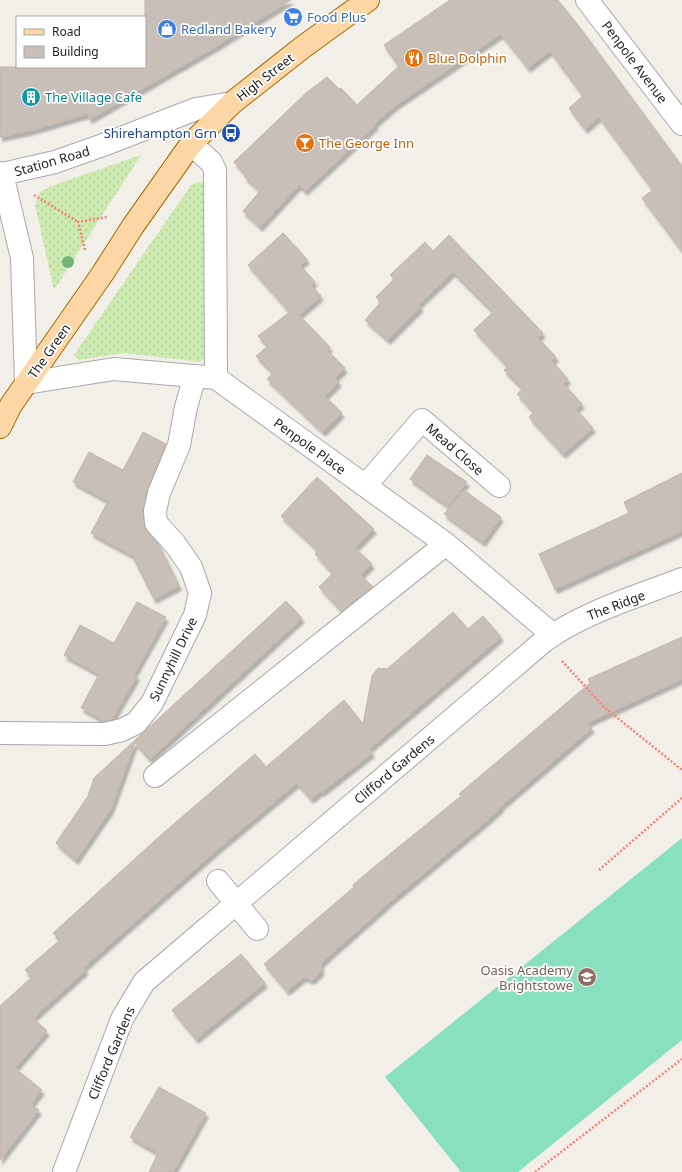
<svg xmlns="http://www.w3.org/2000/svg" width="682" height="1172" font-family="'Noto Sans',sans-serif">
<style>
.grass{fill:url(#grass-dots)}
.pitch{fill:#88e0be}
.building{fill:#c7bfb8;stroke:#c4b6ab;filter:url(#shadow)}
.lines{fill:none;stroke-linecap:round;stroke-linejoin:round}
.minor-casing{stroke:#a9a9a9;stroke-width:24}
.major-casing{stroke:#a06b00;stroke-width:24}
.path{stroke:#fa8072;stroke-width:2.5;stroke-dasharray:2 2;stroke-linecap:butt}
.minor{stroke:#fff;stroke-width:22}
.major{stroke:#fcd6a4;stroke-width:22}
.tree{fill:#74b475}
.labels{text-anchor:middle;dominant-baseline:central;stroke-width:3.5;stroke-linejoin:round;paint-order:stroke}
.shop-label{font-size:13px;fill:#366cbe;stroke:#fff;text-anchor:start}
.food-label{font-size:13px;fill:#c56008;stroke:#fff;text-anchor:start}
.street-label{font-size:13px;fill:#222;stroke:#fff}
.culture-label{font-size:13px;fill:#0d838f;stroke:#fff;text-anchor:start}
.transit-label{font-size:13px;fill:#164399;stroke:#fff;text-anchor:end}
.education-label{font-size:13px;fill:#785e54;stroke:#fff;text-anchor:end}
</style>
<defs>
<pattern id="grass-dots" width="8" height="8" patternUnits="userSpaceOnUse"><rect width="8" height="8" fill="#cdebb0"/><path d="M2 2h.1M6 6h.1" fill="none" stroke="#b0c997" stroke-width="1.8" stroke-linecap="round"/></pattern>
<filter id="shadow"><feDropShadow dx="2.5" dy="4.5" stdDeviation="1" flood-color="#0004"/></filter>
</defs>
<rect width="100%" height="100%" fill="#f2efe9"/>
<path class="grass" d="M141 155 54 290 35 205 40 192 51 186Z
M201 182 206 184V357L200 362 124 353 79 360 74 355 191 185 196 183Z"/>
<path class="pitch" d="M682 838V1040L518 1172H461L385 1077Z"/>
<path class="building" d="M145 0H291L215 47 90 119 87 114 32 130 0 137V67H145Z
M450 0H558L581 29 682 166V251L642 198 653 190 599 117 585 129 569 108 583 96 550 51 528 68 501 34 396 105 374 124 376 125 305 191 299 185 260 227 243 211 260 191 244 176 246 175 234 162 306 93 327 77 339 89 341 88 357 105 399 66 384 45Z
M283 233 307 259 300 265 315 282 311 285 321 296 299 315 330 347 327 350 345 368 335 378 339 382 325 396 342 413 323 432 267 379 273 373 256 356 268 346 258 336 290 312 248 265Z
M449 235 543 333 538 338 556 357 552 361 568 379 564 384 582 404 576 409 593 428 563 454 529 417 534 412 517 394 523 389 504 370 508 367 474 330 493 312 453 272 418 305 421 307 388 340 365 320 381 302 376 297 394 279 390 275 425 242 433 251Z
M143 432 166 444 147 488 144 500 143 507 141 511 143 513 144 524 147 531 158 543 179 586 154 599 132 555 91 533 108 501 73 482 89 452 123 470Z
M427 455 467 482 448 506 410 479Z
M682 473V531L555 589 539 554 629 513 624 502Z
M317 477 374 529 355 548 372 564 361 575 373 587 342 611 319 587 333 573 315 554 318 550 281 516Z
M464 490 501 517 483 542 444 514Z
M286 601 302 618 150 759 135 743 111 809 76 860 56 843 88 796 94 778Z
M137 602 166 617 134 674 137 676 112 719 105 721 81 708 99 674 64 655 80 625 114 643Z
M453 612 468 629 483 616 501 637 369 749 372 753 322 792 321 791 311 799 297 783 219 848 129 927 83 968 86 970 33 1018 47 1031 15 1068 42 1090 31 1104 39 1110 0 1160V1006L32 977 25 970 60 940 53 933 161 835 255 754 266 767 344 700 363 724 372 676 378 668 387 669Z
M682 637V679L587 723 592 728 500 807 501 808 484 823 393 899 321 963V972L312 980 304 977 287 991 264 964 354 887 353 885 374 867 444 810 461 796 459 794 590 683 588 679Z
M241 954 265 983 196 1039 172 1010Z
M159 1087 206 1113 173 1172H149L158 1153 130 1137Z"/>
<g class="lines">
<g class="minor-casing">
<path id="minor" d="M587 0 682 124
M191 144 211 162 215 170 216 378
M0 173 2 174 55 162 103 145 196 109 232 103
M2 174 22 258 26 383 114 369 216 378 446 544 553 635
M365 486 422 420 499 486
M0 733 105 734 122 730 136 723 152 703 195 615 200 593 191 567 175 544 156 523 155 511 159 493 179 445 186 407 195 376
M155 776 446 544
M218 881 257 929
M64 1172 122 1019 144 982 544 641C584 612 636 597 682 579"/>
</g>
<g class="major-casing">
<path id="major" d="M0 427 11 405 103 273 133 226 191 144 232 103 303 47 368 0"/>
</g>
<path class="path" d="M34 195 78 222
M85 250 78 222 107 217
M562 661 604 707 682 770
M599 870 682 798
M535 1172 682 1059"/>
<use href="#minor" class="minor"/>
<use href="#major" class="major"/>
</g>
<circle class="tree" cx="68" cy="262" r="6"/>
<defs>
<g id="supermarket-disc" transform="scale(1)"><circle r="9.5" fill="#3f7fe0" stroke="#fff"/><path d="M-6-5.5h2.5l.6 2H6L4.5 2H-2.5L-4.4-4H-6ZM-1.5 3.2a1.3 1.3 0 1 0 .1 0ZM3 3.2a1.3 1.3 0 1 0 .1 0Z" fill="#fff"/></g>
<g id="shop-disc" transform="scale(1)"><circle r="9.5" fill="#3f7fe0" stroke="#fff"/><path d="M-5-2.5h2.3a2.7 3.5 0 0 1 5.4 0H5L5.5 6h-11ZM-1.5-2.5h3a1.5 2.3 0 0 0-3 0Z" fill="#fff"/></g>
<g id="restaurant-disc" transform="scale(1)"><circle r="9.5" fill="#e8710a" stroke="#fff"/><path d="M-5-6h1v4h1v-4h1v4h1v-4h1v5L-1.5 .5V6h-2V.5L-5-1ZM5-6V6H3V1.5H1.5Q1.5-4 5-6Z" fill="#fff"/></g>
<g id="building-disc" transform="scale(1)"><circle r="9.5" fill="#0f9aa8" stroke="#fff"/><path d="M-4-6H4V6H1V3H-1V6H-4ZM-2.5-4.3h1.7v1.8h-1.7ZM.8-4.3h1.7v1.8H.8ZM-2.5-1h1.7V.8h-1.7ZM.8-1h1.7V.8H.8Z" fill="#fff"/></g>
<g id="bus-disc" transform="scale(1)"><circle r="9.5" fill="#1a4fb4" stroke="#fff"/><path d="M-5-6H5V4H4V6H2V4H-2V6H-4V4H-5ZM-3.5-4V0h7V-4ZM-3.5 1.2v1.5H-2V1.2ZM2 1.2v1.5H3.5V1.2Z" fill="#fff"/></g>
<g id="bar-disc" transform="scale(1)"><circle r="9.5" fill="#e8710a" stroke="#fff"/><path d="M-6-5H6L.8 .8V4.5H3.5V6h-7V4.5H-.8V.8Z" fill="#fff"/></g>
<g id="school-disc" transform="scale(1)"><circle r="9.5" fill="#8d6e63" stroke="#fff"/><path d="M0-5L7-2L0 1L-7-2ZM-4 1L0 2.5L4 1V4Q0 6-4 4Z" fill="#fff"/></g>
</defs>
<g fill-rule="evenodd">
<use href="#supermarket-disc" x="293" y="17"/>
<use href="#shop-disc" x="167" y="29"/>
<use href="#restaurant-disc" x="414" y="58"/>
<use href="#building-disc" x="31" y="97"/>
<use href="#bus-disc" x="231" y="133"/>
<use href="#bar-disc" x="305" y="143"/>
<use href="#school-disc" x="587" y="977"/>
</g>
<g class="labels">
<g class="shop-label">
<text x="307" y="17">Food Plus</text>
<text x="181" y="29">Redland Bakery</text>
</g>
<g class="food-label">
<text x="428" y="58">Blue Dolphin</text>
<text x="319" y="143">The George Inn</text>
</g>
<g class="street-label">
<text transform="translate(635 62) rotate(53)">Penpole Avenue</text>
<text transform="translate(265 77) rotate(-38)">High Street</text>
<text transform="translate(52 161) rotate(-16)">Station Road</text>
<text transform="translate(49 351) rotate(-55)">The Green</text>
<text transform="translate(310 446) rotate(36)">Penpole Place</text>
<text transform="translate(455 449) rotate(41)">Mead Close</text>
<text transform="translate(616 605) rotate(-21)">The Ridge</text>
<text transform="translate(173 659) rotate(-64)">Sunnyhill Drive</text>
<text transform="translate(394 769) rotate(-40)">Clifford Gardens</text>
<text transform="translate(111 1053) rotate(-67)">Clifford Gardens</text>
</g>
<g class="culture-label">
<text x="45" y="97">The Village Cafe</text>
</g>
<g class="transit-label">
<text x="217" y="133">Shirehampton Grn</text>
</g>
<g class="education-label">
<text x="573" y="970">Oasis Academy<tspan x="573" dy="15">Brightstowe</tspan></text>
</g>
</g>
<rect x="16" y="16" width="130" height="52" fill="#ffffff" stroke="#a7a7a7"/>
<rect x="24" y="29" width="20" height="6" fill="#fcd6a4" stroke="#a7a7a7"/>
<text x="52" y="36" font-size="12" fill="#222222">Road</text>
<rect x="24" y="46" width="20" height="12" fill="#c7bfb8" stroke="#a7a7a7"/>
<text x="52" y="56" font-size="12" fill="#222222">Building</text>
</svg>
